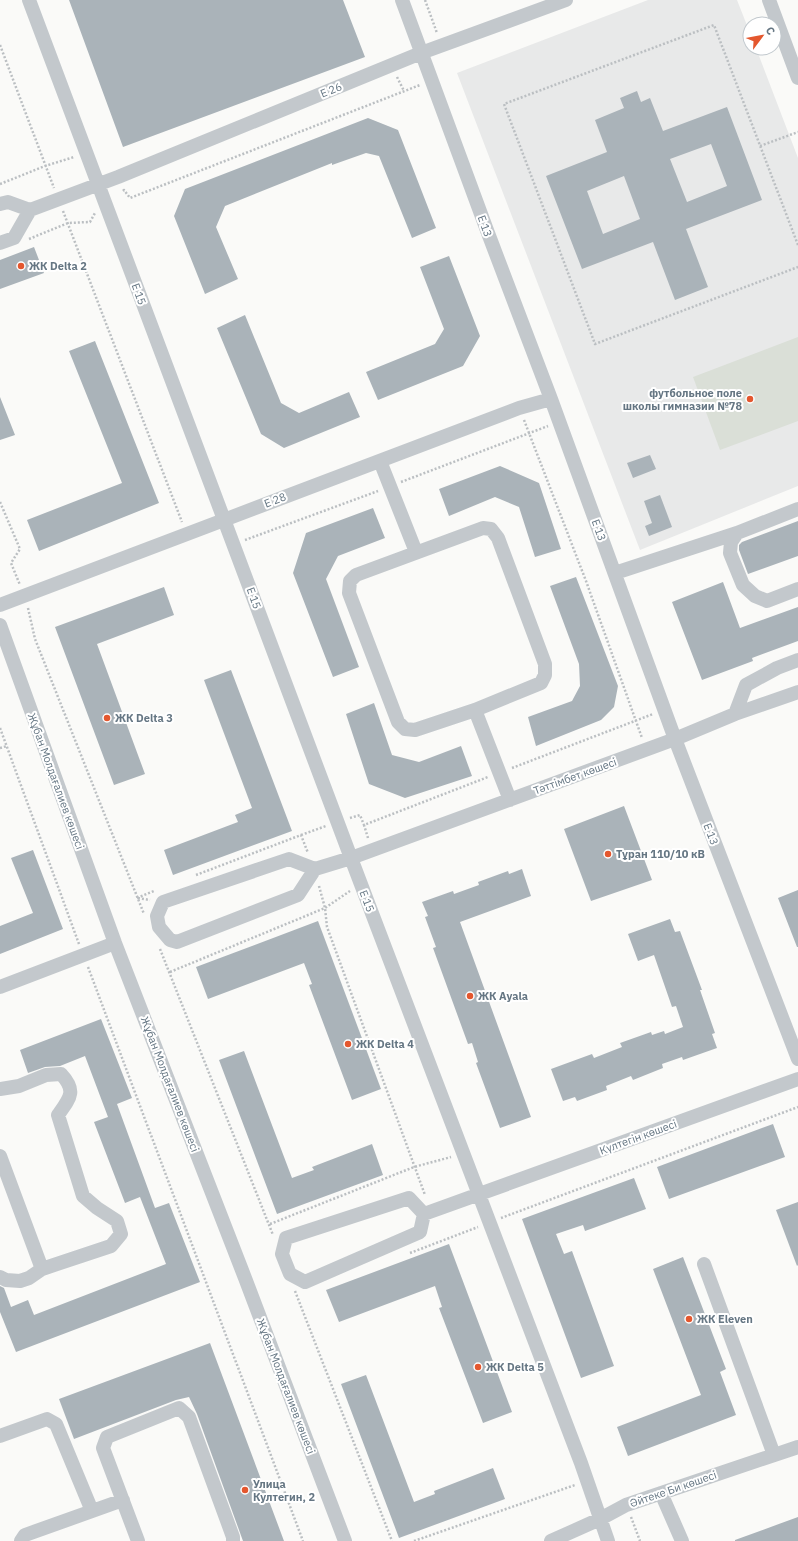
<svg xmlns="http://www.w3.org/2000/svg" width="798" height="1541" font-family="'IBM Plex Sans',sans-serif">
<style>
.built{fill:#e8e9e9}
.green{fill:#dadfd7}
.building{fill:#aab3b9;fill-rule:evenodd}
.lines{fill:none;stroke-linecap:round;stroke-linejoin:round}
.path{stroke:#bbbfc2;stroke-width:2.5;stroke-dasharray:2 2;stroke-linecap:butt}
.minor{stroke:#c3c8cc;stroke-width:14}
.poi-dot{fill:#e4572e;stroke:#fff;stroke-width:1.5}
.labels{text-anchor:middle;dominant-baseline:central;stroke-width:4;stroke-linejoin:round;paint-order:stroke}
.street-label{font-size:11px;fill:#657683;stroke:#fff}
.poi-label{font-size:11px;font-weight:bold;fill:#657683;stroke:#fff;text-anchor:start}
</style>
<rect width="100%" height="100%" fill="#fafaf8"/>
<path class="built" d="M648 0H737L750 33V48H756L798 158V486L640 550 457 73Z"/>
<path class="green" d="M798 337V421L720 450 693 377Z"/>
<path class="building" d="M69 0H343L365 57 123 147Z
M637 91 641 102 650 98 663 131 727 107 762 200 686 229 708 287 675 300 653 242 582 269 546 176 607 152 595 120 624 108 620 98ZM711 144 727 186 687 202 670 159ZM624 176 640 219 603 234 587 191Z
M368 118 398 130 436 228 412 238 379 156 366 153 332 165V163L225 206 216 227 238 279 205 294 174 216 185 189Z
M34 247 44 273 0 289V260Z
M449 256 480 336 463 366 378 400 366 372 435 344 444 329 420 267Z
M245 315 281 403 299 413 349 392 360 417 284 448 261 434 217 328Z
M95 341 159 503 39 551 27 520 122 483 69 351Z
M0 397 15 435 0 440Z
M650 455 656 469 633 478 627 463Z
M500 466 539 483 561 549 535 557 519 507 495 497 449 516 439 489Z
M660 495 672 527 649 536 645 526 652 523 644 501Z
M373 508 385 538 338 556 326 579 359 667 333 677 293 573 306 533Z
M798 521V556L748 574 739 550V545L742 542Z
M576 577 618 686 614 707 601 720 536 746 528 717 572 701 580 686 579 664 550 586Z
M723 582 740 628 798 607V641L752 658 753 661 702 680 672 602Z
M164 587 174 615 97 644 145 774 114 785 55 627Z
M231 670 292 831 173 875 164 850 238 822 235 815 252 808 204 680Z
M374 703 392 755 419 762 461 746 472 776 405 798 369 784 346 714Z
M624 806 652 880 591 901 564 829Z
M33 850 63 929 0 954V926L33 913 11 858Z
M522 869 531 896 460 922 531 1117 500 1128 476 1063 478 1062 472 1043 468 1044 433 948 436 947 425 917 428 916 422 902 453 891 454 894 479 885 478 882 508 871 509 874Z
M798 890V947H797L778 898Z
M670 919 675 932 680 931 702 990H700L715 1033 712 1034 717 1048 683 1060 682 1057 662 1064 663 1068 633 1080 631 1076 606 1086 607 1090 577 1101 575 1097 563 1101 551 1069 592 1054 594 1058 622 1047 620 1043 651 1032 652 1035 664 1031 665 1034 683 1027 676 1006 672 1007 654 955 638 961 628 934Z
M318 921 381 1089 352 1100 309 985 312 984 304 963 208 999 196 967Z
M101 1019 132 1098 117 1104 155 1208 169 1203 200 1282 16 1352 0 1312V1286L4 1288 11 1307 28 1300 34 1315 166 1264 140 1197 125 1203 94 1122 108 1117 85 1056 60 1066 45 1067 28 1073 20 1050Z
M244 1051 292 1178 314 1170 312 1167 372 1144 383 1175 277 1214 219 1060Z
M773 1124 785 1157 669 1199 657 1167Z
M634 1178 646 1209 585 1231 583 1225 556 1234 564 1254 572 1251 614 1366 581 1378 522 1219Z
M798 1202V1265L797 1266 776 1210Z
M449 1244 512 1412 483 1423 439 1308 442 1307 435 1286 339 1322 326 1290Z
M683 1257 726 1369 720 1372 736 1415 628 1456 617 1427 701 1395 653 1269Z
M210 1343 284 1541H243L197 1414 189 1397 176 1400 74 1439 59 1399Z
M366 1375 414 1502 435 1494 434 1491 493 1468 505 1499 399 1538 341 1384Z
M798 1517V1541H735V1540Z"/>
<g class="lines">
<path class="path" d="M425 0 437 33
M0 45 54 188
M397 77 404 91
M760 146 798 132
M0 184 45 166 74 157
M123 191 124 190 130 198 420 85
M63 211 182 522
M29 239 68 223 90 222 95 213
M798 245 714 25 504 104 595 344 798 267
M524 420 586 581 642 738
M401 482 548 426
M0 502 20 549 11 563 20 585
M245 540 378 491
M28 608 35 639 144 914
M0 728 79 944
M0 748 7 746
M512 768 653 714
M350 818 360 815 364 825
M301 835 326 826
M368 838 364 825 488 777
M196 875 301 835 308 853
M319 886 325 908 327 927 425 1195
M137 898 154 891
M138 898 150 900
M160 949 273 1235
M88 967 303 1541
M170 972 325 908 350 891
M501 1218 798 1107
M270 1224 414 1167 451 1157
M410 1253 478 1227
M295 1291 392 1541
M631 1517 640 1541
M414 1541 575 1485"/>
<path class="minor" d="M29 0 351 858 581 1463 608 1541
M402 0 488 233 551 399 675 739 798 1059
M769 0 798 78
M0 204 8 202 30 210 118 177 421 53 566 0
M0 243 14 238 30 210
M380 461 416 552
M798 509 737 533 731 542 730 553 743 585 755 596 767 601 798 589
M483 528 491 529 498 538 545 664V675L541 683 475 710 415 730 405 729 398 722 349 593 350 581 356 575Z
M615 573 737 533
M0 605 519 408 551 399
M0 625 115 943 245 1278 345 1541
M475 710 510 800
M735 714 746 685 777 668 798 660
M315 869 298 895 177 942 170 940 159 927 157 916 163 902 289 859 315 869 351 858 675 739 735 714 798 692
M0 987 115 943
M0 1089 19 1086 46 1075 61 1074C77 1091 70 1098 58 1115L83 1196 97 1208 117 1221 121 1234 111 1246 42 1269 29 1278 20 1281 6 1280 0 1277
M0 1156 42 1269
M409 1198 424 1214 420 1232 305 1282 290 1274 282 1254 286 1238Z
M424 1214 798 1079
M704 1264 774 1455
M0 1436 47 1419 56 1424 92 1511
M661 1493 682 1541
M21 1541 25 1535 123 1500
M138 1541 103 1448 107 1437 179 1408 189 1417 233 1537V1541
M551 1541 600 1519 626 1505 798 1447"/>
</g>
<g class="poi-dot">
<circle cx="21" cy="266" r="4"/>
<circle cx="750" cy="399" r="4"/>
<circle cx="107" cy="718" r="4"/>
<circle cx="608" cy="854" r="4"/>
<circle cx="470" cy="996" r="4"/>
<circle cx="348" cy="1044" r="4"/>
<circle cx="689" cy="1319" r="4"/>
<circle cx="478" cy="1367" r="4"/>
<circle cx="245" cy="1490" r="4"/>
</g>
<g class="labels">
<g class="street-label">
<text transform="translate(331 90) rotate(-22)">E 26</text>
<text transform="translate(485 226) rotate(70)">E 13</text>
<text transform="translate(139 294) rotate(70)">E 15</text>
<text transform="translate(275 500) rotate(-21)">E 28</text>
<text transform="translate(599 530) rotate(70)">E 13</text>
<text transform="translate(254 598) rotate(70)">E 15</text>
<text transform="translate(575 776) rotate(-20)">Тәттімбет көшесі</text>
<text transform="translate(56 781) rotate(70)">Жұбан Молдағалиев көшесі</text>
<text transform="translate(711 834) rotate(69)">E 13</text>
<text transform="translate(367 901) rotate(69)">E 15</text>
<text transform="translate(170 1084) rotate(69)">Жұбан Молдағалиев көшесі</text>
<text transform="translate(638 1137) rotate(-20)">Күлтегін көшесі</text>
<text transform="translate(286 1386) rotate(69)">Жұбан Молдағалиев көшесі</text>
<text transform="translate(673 1489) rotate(-19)">Әйтеке Би көшесі</text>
</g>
<g class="poi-label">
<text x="29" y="266">ЖК Delta 2</text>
<text x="742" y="393" text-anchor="end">футбольное поле<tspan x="742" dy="13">школы гимназии №78</tspan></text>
<text x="115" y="718">ЖК Delta 3</text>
<text x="616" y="854">Тұран 110/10 кВ</text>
<text x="478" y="996">ЖК Ayala</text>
<text x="356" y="1044">ЖК Delta 4</text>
<text x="697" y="1319">ЖК Eleven</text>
<text x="486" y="1367">ЖК Delta 5</text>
<text x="253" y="1484">Улица<tspan x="253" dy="13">Култегин, 2</tspan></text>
</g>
</g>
<g transform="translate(762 36) rotate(58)"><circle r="19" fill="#ffffff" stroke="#c1c8cd"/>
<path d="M0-3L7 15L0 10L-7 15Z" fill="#e4572e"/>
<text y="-6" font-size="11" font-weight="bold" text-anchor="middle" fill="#657683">С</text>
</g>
</svg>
